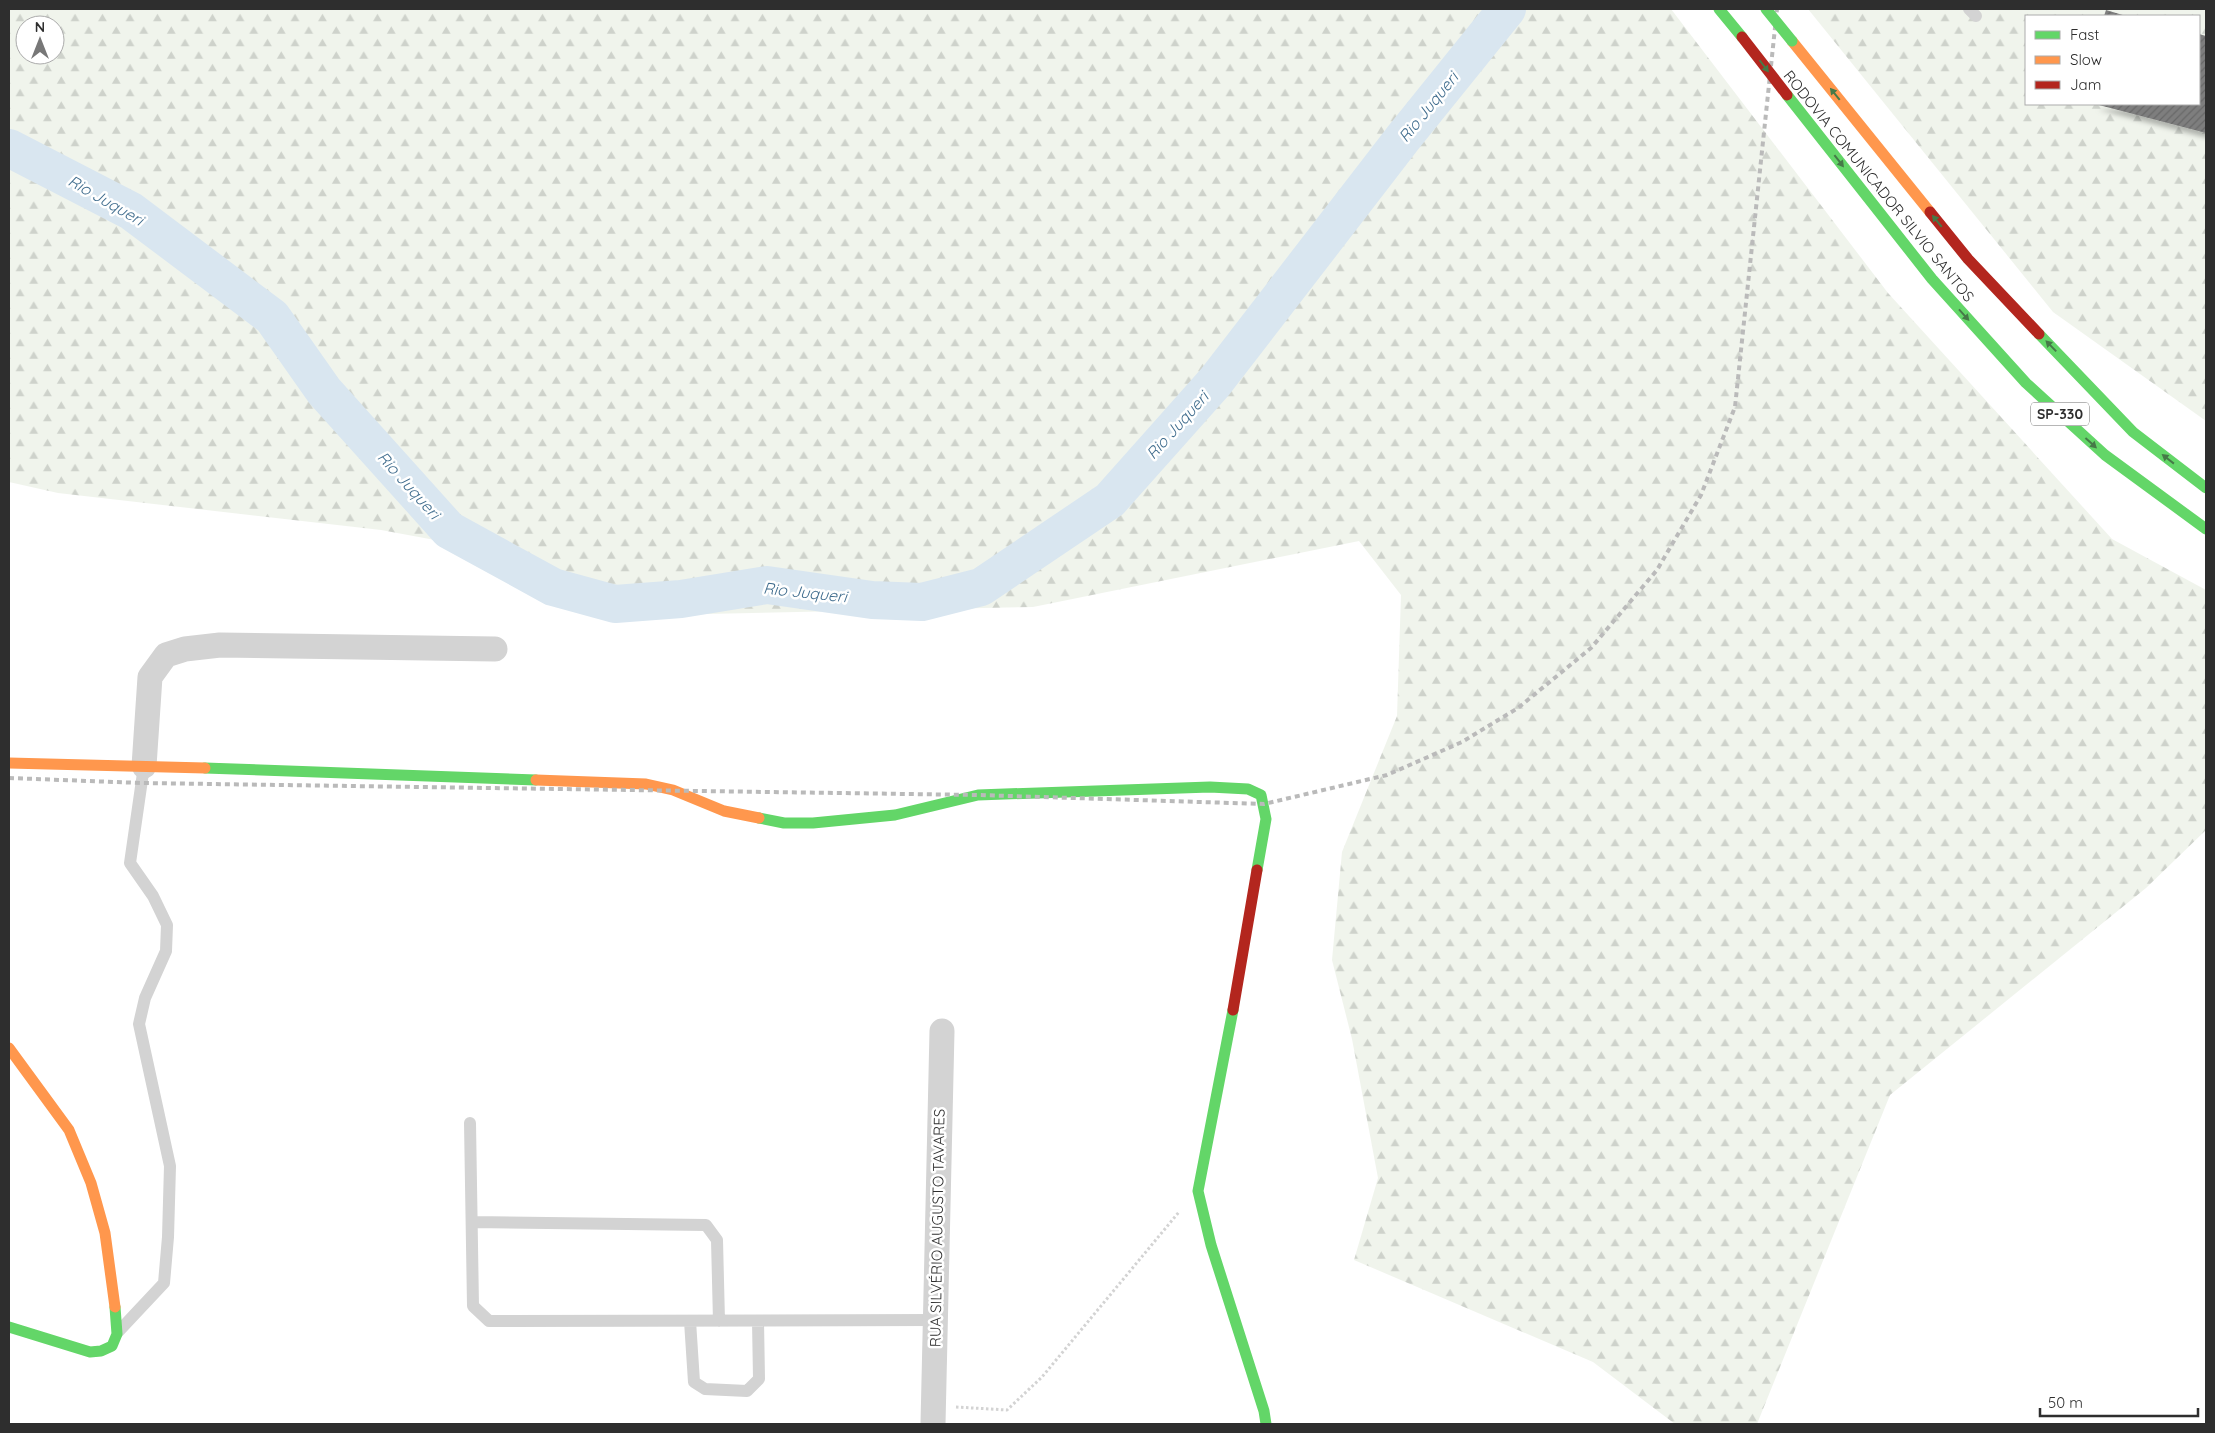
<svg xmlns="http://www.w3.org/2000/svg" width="2215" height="1433" font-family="Quicksand,sans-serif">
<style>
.forest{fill:url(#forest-firs);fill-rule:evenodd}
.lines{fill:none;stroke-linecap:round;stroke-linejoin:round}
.river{stroke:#d9e6f0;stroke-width:38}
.building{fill:url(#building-hatch);filter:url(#shadow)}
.path{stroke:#d3d3d3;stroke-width:3;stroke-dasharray:2.5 2.5;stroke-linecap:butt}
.lane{stroke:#d3d3d3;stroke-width:12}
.street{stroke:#d3d3d3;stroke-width:25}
.fast{stroke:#63d668;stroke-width:11}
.slow{stroke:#ff974d;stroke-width:11}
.jam{stroke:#b3261e;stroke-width:11}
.rail{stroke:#bababa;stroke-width:4;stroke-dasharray:5 4;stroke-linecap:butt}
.fast-bridge{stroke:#63d668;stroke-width:11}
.jam-bridge{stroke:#b3261e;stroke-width:11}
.oneway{fill:#467a48}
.labels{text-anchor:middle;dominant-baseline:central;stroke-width:5;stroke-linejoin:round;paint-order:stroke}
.shield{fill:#fff;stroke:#6d6d6d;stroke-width:1}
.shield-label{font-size:14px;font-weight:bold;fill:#2e2e2e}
.street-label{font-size:15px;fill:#2e2e2e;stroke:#fff}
.water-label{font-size:16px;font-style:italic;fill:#3f6c8d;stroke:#fff}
</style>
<defs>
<pattern id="forest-firs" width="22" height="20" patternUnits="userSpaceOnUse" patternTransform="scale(1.25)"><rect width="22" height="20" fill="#f0f4ec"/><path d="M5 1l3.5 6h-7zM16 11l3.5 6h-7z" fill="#ced2cb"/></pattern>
<pattern id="building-hatch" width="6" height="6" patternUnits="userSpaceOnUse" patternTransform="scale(1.25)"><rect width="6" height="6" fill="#7e7e7e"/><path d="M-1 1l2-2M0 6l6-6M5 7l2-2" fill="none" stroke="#686868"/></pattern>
<filter id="shadow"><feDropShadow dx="3" dy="5.5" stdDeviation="2.5" flood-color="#0004"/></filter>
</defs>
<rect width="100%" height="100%" fill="#fff"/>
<path class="forest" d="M9 9H1671L1888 293 2112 539 2206 590V830L2146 888 1890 1095 1757 1424H1675L1593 1362 1354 1260 1378 1178 1352 1039 1332 960 1342 852 1397 716 1401 595 1359 541 1033 607 612 616 435 540 381 530 58 493 9 482ZM25 25H55V55H25Z
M1808 9H2206V421L2053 312ZM2026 16H2199V104H2026Z"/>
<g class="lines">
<path class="river" d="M9 148 131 211 272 317 324 391 449 530 553 587 615 604 681 599 767 585 872 600 922 602 981 587 1110 500 1215 382 1403 138 1507 9"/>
</g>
<path class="building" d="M2106 10 2126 16H2104Z
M2199 34 2206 36V133L2095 104H2199Z"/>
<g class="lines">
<path class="path" d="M956 1407 1007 1410 1042 1377 1179 1212"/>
<path class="lane" d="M1969 9 1976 16
M470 1123 473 1306 489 1321 935 1320
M472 1222 706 1225 717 1240 719 1321
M690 1321 694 1382 705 1389 747 1391 759 1379 758 1321
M118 1332 164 1283 168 1237 170 1166 139 1024 145 998 166 951 167 925 153 896 130 863 144 766"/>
<path class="street" d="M144 766 150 677 166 655 185 649 220 645 495 649
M933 1424 942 1031"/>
<path class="fast" d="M1719 9 1742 37
M1787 95 1932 279 2026 383 2105 455 2206 529
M2039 334 2133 432 2206 488
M205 768 536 780
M759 818 784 823H813L895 815 978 795 1210 787 1248 789 1261 795 1266 819 1257 870
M1233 1010 1198 1191 1211 1245 1264 1411 1266 1424
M9 1327 90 1352 101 1351 112 1346 117 1334 115 1307"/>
<path class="slow" d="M1792 41 1930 212
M9 763 205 768
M536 780 646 784 673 790 724 811 759 818
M9 1048 69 1130 91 1183 105 1233 115 1307"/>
<path class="jam" d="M1930 212 1968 259 2039 334
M1233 1010 1257 870"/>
<path class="rail" d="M9 778 142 783 978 795 1264 804 1387 775 1462 742 1518 708 1591 648 1657 570 1701 495 1735 407 1777 9"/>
<path class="fast-bridge" d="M1766 9 1792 41"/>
<path class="jam-bridge" d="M1742 37 1787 95"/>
</g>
<defs><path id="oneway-solid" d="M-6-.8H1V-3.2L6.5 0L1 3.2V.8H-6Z" transform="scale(1.25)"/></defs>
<g class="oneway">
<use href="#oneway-solid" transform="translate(1764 66) rotate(53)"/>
<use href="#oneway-solid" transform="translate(1835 94) rotate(-129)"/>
<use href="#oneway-solid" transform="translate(1839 161) rotate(52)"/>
<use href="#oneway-solid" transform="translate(1937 221) rotate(-129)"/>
<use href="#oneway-solid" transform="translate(1964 315) rotate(48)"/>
<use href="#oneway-solid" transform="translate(2051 346) rotate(-134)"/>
<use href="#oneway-solid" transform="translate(2091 443) rotate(42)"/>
<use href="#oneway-solid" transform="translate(2168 459) rotate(-142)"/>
</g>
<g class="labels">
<rect class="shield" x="2031" y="402.5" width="58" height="23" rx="4"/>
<g class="shield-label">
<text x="2060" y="414">SP-330</text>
</g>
<g class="street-label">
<text transform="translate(1879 186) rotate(51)">RODOVIA COMUNICADOR SILVIO SANTOS</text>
<text transform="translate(937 1228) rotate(-89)">RUA SILVÉRIO AUGUSTO TAVARES</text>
</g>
<g class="water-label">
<text transform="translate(1428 107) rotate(-51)">Rio Juqueri</text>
<text transform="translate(106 200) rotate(30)">Rio Juqueri</text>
<text transform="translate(1177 425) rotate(-48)">Rio Juqueri</text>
<text transform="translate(409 485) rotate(48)">Rio Juqueri</text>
<text transform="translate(805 592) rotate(6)">Rio Juqueri</text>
</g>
</g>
<rect width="2215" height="1433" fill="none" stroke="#2e2e2e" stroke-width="20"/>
<rect x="2025" y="15" width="175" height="90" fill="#ffffff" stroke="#ababab"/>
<rect x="2035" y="31" width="25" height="8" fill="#63d668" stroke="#ababab"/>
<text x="2070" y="40" font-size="15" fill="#2e2e2e">Fast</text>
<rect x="2035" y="56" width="25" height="8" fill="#ff974d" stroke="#ababab"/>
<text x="2070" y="65" font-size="15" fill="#2e2e2e">Slow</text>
<rect x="2035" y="81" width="25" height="8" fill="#b3261e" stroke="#ababab"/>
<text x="2070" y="90" font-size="15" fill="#2e2e2e">Jam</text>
<g transform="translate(40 40)"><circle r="24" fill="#ffffff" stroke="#ababab"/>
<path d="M0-4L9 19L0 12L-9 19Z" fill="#777777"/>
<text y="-8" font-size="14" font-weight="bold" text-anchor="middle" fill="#2e2e2e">N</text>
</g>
<path d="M2040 1408v8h158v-8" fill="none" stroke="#2e2e2e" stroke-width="2.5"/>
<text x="2048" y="1408" font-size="15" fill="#2e2e2e" stroke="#ffffff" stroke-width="4" paint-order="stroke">50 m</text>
</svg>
